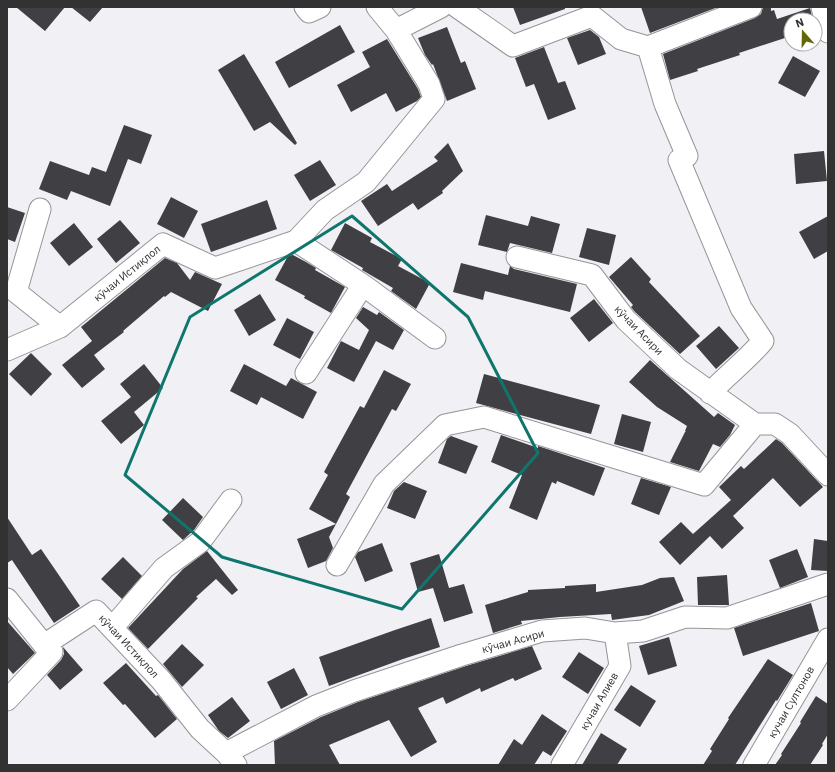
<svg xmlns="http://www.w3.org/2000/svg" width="835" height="772" font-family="'IBM Plex Sans',sans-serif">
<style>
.building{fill:#403f43}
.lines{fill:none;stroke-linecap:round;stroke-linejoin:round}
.minor-casing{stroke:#959599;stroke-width:23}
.minor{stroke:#fff;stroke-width:21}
.marked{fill:none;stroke:#0f766e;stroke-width:3;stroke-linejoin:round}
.labels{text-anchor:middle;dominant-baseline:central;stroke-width:4;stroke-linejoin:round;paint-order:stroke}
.street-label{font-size:11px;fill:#323233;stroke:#fff}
</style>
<rect width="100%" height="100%" fill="#f1f0f5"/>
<path class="building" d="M16 7H65L45 31Z
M71 7H103L90 22Z
M513 7H565V9L520 25Z
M641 7H718L650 33Z
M763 7H771V11L774 10 777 19 810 8 813 20H791V36L739 53 740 55 697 69 698 71 670 80 663 54 755 18 761 14Z
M340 25 355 52 289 88 275 62Z
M447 27 461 63 465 61 476 89 447 101 433 64 432 65 425 55 418 38Z
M590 30 599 37 606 54 578 65 567 38Z
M387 39 418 89 421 97 417 101 396 112 386 93 351 112 337 85 370 67 362 52Z
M544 47 558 83 565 81 576 109 548 120 534 84 526 87 515 58Z
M244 54 297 143 295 145 270 122 254 131 218 70Z
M793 56 820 71 805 97 778 83Z
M124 125 152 135 141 164 128 159 110 206 71 191 67 200 39 189 50 161 89 175 92 167 106 172Z
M448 143 463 171 442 191 443 193 418 210 413 203 378 226 361 201 387 184 392 191 438 161 434 157Z
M824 151 827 181 796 184 794 154Z
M320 160 336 185 310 201 294 175Z
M171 197 198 211 184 238 157 224Z
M267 200 277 229 211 252 201 224Z
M7 207 25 213 15 242 7 239Z
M486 215 528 226 531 216 560 224 552 253 510 243 507 252 478 245Z
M828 216V251L814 259 799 232Z
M120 220 140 243 116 263 97 239Z
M74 223 93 247 69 266 50 243Z
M345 223 372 238 370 242 402 259 398 266 430 283 416 309 391 291 393 288 362 270 363 268 331 250Z
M587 228 616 235 609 265 579 257Z
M293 255 306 262 316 268 315 270 345 287 331 313 304 298 305 296 275 280 288 256Z
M631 257 651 279 649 282 700 336 680 354 635 312 631 307 633 305 609 277Z
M165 258 177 263 190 280 195 272 222 284 208 311 171 292 165 297 164 296 123 331 124 332 94 355 105 369 82 388 62 365 92 341 81 327Z
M461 263 508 275 510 266 514 269 577 284 570 312 485 291 483 300 453 292Z
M260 294 276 320 249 336 234 310Z
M594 299 613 323 589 342 570 318Z
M363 307 377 315 379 312 404 330 393 350 376 341 354 382 327 368 341 341 359 350 369 330 356 318Z
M287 318 314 332 300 359 273 345Z
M719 326 739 348 716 369 696 346Z
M31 353 52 374 31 396 9 374Z
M650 360 714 417 718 413 735 425 730 435 720 447 713 444 699 471 670 462 685 432H686L685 431 687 426 657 407 629 382Z
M144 364 163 388 134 412 144 425 121 444 101 421 131 397 120 384Z
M244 364 286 386 291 378 317 392 303 419 261 397 257 405 230 391Z
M384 370 411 384 396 411 392 409 346 494 350 497 336 524 309 509 328 475 324 472 360 406 364 408Z
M484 374 600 405 591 434 476 403Z
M622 414 651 422 643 452 614 444Z
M501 435 538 448V446L605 468 594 496 557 481 556 484 552 482 537 520 509 508 522 475 491 462Z
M451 436 478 446 466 474 438 463 447 439Z
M776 439 782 443 823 487 800 507 773 478 733 516 744 528 722 549 710 536 680 565 659 542 681 522 693 534 731 500 719 487 741 466 744 469Z
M641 478 671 487 659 515 631 504Z
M404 482 427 491 415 519 387 508 394 491Z
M183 498 203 517 194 530 183 540 162 520Z
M7 517 32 555 41 549 80 606 54 623 12 560 7 563Z
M336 524 329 537 333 548 326 561 308 568 297 539Z
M814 539 828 541V571L811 570Z
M382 543 393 571 365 582 355 557 358 552Z
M797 549 808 577 780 588 769 560Z
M207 551 238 590 232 595 216 579 196 597 198 598 148 649 128 628 183 569Z
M439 554 449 588 464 584 473 613 444 622 433 588 418 592 410 563Z
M123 557 142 576 122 599 101 579Z
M727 575 729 605H698L697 577Z
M674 577 684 601 649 615 612 620 611 614 560 617 521 621 522 624 493 633 485 605 528 592V590L565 588V586L596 584V592L642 585 660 578Z
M811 603 819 631 743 656 734 628Z
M431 618 440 647 403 659 329 686 319 657 395 630Z
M7 621 35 653 13 674 7 667Z
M669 637 677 666 648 675 639 646Z
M182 644 204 665 182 687 163 664Z
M532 646 542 669 515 681 513 678 481 692 480 688 446 704 443 697 418 708 437 742 411 757 389 720 329 745 340 765H275L274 741 321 717 358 702 466 666Z
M63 647 83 670 60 690 47 675 61 660 64 654Z
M579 652 604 668 588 694 562 677Z
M768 659 793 675 777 701 776 700 735 765H703L712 751 710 749 729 719 728 718Z
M126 663 156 696 158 695 177 719 155 738 125 704 123 705 103 683Z
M294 668 308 695 281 709 267 682Z
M631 685 656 701 640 727 614 710Z
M816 696 828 704V734L822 744 823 745 810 765H775L782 755 781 754 801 723 800 722Z
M232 697 250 721 228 738 219 731 208 715Z
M542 714 567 731 551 756 543 751 534 765H498L514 739 522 745Z
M601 733 627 749 617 765H582Z"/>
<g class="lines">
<g class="minor-casing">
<path id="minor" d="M305 7 309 12 320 7
M377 7 396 30
M457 7 513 46 592 16 621 39 648 47
M822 7 828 32
M40 209 16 292 60 327
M296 241 363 285 306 373
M517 257 592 275 626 320 678 369 755 424H775L790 434 828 475
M363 285 435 338
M7 350 60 327 163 244 215 268 296 241 325 210 366 182 434 99 429 84 396 30 441 7
M710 393C727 375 747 360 763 341L741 308 679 160 687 156 665 104 648 47 751 7
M337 565 384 484 445 425 484 417 704 485 755 424
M7 599 44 645 96 611 161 680 200 729 226 753
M112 628 164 568 200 542 231 500
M7 700 52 652 44 645
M236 765 226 753 316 706 354 691 462 655 542 631 585 628 615 633 643 631 685 617 727 618 828 584
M562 765 620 666 615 633
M754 765 828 639"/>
</g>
<use href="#minor" class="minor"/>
</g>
<path class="marked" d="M352 216 468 317 538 453 402 609 222 557 125 475 190 317Z"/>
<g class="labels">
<g class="street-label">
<text transform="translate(127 273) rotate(-39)">кӯчаи Истиқлол</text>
<text transform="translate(639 330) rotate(46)">кӯчаи Асири</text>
<text transform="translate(513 641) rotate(-15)">кӯчаи Асири</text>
<text transform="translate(129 646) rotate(47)">кӯчаи Истиқлол</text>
<text transform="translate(599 701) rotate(-60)">кучаи Алиев</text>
<text transform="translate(791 702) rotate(-60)">кучаи Султонов</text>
</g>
</g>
<rect width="835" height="772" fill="none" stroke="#323233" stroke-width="16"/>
<g transform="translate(803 32) rotate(340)"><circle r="19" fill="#ffffff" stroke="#adadad"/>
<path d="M0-3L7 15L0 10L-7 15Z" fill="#626704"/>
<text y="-6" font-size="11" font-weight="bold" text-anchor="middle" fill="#323233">N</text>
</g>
</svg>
